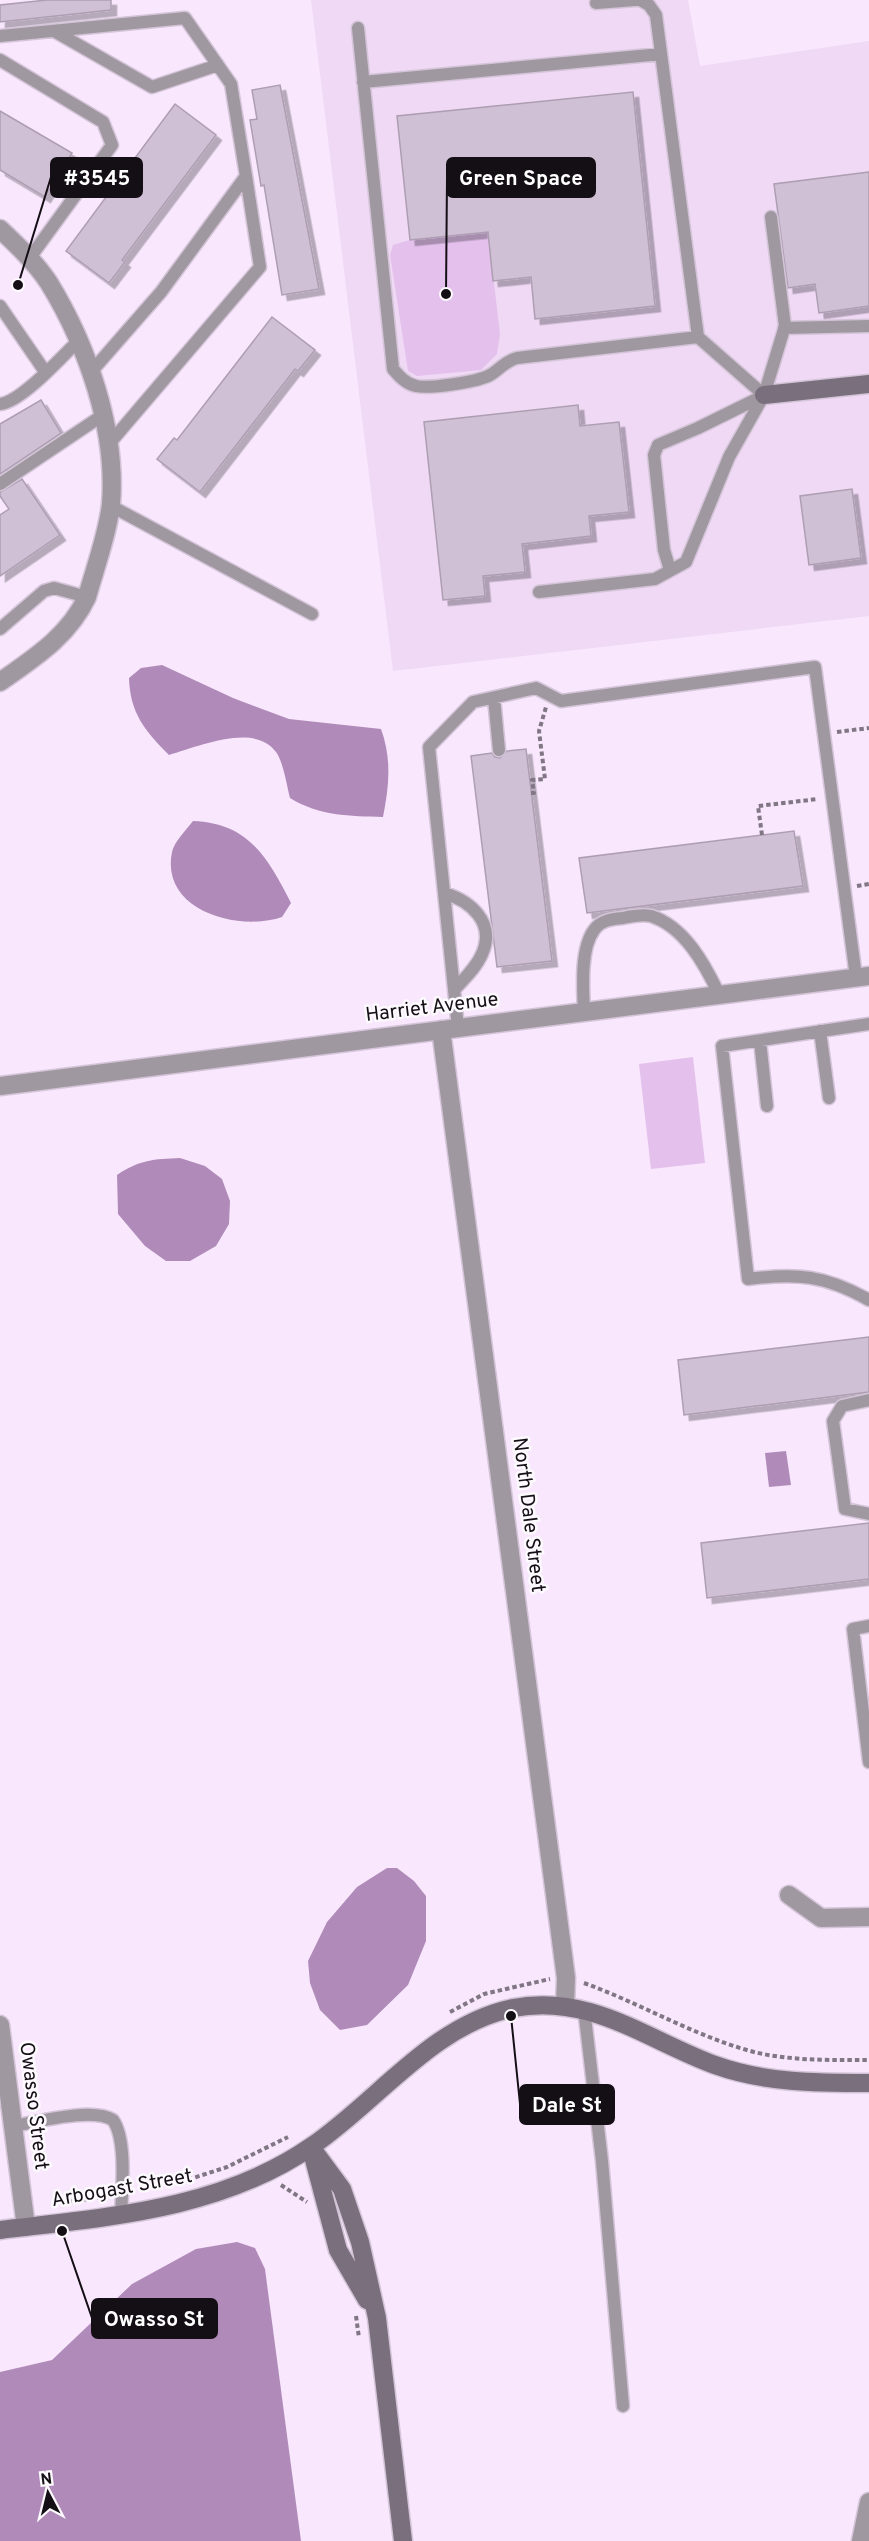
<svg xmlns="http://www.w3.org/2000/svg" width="869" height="2541" font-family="Overpass,sans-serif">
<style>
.built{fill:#efd9f5}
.green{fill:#e4c0ed}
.water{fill:#b08bb9}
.building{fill:#d0c0d5;stroke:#ae9eb2;stroke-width:1.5;filter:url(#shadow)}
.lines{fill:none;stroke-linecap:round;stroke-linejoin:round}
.lane-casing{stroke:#d4c4d8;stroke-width:15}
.street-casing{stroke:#d4c4d8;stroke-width:21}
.secondary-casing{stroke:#d4c4d8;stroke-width:21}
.path{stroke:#817684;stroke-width:4;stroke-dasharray:4.5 3;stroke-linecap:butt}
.lane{stroke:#a098a1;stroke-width:12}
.street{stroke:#a098a1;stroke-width:18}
.secondary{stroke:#7a707d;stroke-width:18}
.labels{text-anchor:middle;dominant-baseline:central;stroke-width:5;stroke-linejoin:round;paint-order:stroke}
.street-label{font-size:20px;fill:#140e15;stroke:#fdfafe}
.leader{fill:none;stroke:#140e15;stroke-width:2}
.callout-dot{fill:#140e15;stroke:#fdfafe;stroke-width:2}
.callout{fill:#140e15;stroke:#140e15;stroke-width:2}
.callout-label{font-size:21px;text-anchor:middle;font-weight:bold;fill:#fff}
</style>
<defs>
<filter id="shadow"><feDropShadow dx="5.5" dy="5.5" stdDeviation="0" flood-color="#0004"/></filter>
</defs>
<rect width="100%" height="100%" fill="#f8e7fd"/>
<path class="built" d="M311 0H688L700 66 869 41V616L393 671Z"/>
<path class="green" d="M488 232 500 334 497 354 481 370 417 376 408 371 390 255 393 245 410 240Z
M693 1057 705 1163 651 1169 639 1064Z"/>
<path class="water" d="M162 665 233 698 289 719 381 729C392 759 389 787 383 817 350 816 319 816 290 798 287 786 283 761 276 752 254 722 198 747 169 755 145 731 130 713 129 678L141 668Z
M193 821C249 823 268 858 291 903L282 917C239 932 160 911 172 852 174 842 186 830 193 821Z
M180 1158 205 1166 222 1179 230 1201 229 1224 216 1246 190 1261H166L145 1246 118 1214 117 1175C139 1160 154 1159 180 1158Z
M786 1451 791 1485 769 1487 765 1453Z
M387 1868H397L414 1881 426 1896V1941L408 1985 367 2025 340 2030 320 2010 310 1983 308 1961 327 1922 357 1887Z
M237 2242 255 2248 265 2269 301 2541H0V2372L52 2360 132 2284 196 2249Z"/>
<path class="building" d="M47 0H111V10L0 22V5Z
M280 85 319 289 282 295 264 185 261 186 250 120 257 119 252 90Z
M633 92 655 306 535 319 531 277 493 281 488 232 410 240 397 116Z
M175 104 216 135 122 260 125 262 109 283 66 251Z
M0 111 72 153 45 197 0 170Z
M869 172V306L819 313 815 284 788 288 774 184Z
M272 317 315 350 298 371 295 369 200 492 157 459 174 438 177 440Z
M41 400 61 433 0 474V424Z
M578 405 580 426 619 422 629 512 589 516 591 536 522 544 525 572 483 576 485 596 443 600 424 422Z
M22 479 60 535 0 576V515L9 509 0 496V492Z
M852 489 861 558 809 565 800 496Z
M526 749 552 961 497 967 471 756 492 753 495 757 500 758 507 751Z
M794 831 803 886 587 913 579 858Z
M869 1337V1392L684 1415 678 1360Z
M869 1523V1579L707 1598 701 1543Z"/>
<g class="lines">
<g class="lane-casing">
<path id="lane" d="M640 0 649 5 656 15 698 337 764 395
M596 3 635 0
M358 28 393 369C399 376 406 384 416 386 429 389 478 382 490 375 499 370 505 361 517 358L698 337
M54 31 152 87 218 65
M0 36 185 18 231 84 246 176 161 292 91 372
M0 60 103 122 112 145 29 259
M363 82 661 54
M0 306 46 373
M784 328 869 326
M0 404C20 403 62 357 77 342
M109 444 260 267 246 176
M0 484 103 415
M111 506 312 614
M670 570 664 550 654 455 658 445 698 428 763 396
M539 592 655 579 686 562 729 457 764 395 785 326 771 217
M0 629 44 591 54 588 87 597
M494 698 499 750
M444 893C471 901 496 923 482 954 476 968 464 979 454 990
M584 1012C583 989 580 949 594 930 601 920 612 919 623 918 632 916 642 914 651 916 685 927 705 965 719 994
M869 1024 722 1046 748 1279C797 1273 825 1275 869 1300
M458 1028 429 747 473 702 536 688 561 701 815 667 856 977
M820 1031 829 1098
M760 1041 767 1106
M869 1400 842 1406 833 1421 845 1509 869 1514
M869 1626 853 1629 869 1762
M584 2009 602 2161 623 2406
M13 2126C38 2122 92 2107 113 2120 127 2140 122 2191 121 2215"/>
</g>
<g class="street-casing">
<path id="street" d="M0 229C17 245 36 263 49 283 87 345 117 430 111 504 108 533 95 568 87 597 69 636 34 658 0 682
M441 1030 566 1978 565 2006
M0 1086 869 976
M789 1895 821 1918 869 1917
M0 2025 26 2227
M861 2541 869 2502"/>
</g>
<g class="secondary-casing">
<path id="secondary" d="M764 395 869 384
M311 2147 342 2189 360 2242 377 2318 403 2541
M313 2156 338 2250 367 2300
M0 2230C107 2217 220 2210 312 2146 378 2101 432 2025 513 2008 590 1993 647 2040 715 2065 765 2083 817 2083 869 2083"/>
</g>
<path class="path" d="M837 732 869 728
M531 793H534L532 780 545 779 539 731 546 707
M762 835 758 806 818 799
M857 886 869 884
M584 1983C642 2004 694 2036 754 2052 791 2061 831 2060 869 2060
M450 2012 484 1994 550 1979
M181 2182 227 2167 288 2137
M281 2185 307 2202
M60 2203 109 2196
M356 2316 359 2338"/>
<use href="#lane" class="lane"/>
<use href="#street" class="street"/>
<use href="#secondary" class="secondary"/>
</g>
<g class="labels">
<g class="street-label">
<text transform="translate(432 1008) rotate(-7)">Harriet Avenue</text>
<text transform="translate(528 1515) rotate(83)">North Dale Street</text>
<text transform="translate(33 2106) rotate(83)">Owasso Street</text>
<text transform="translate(122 2189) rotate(-10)">Arbogast Street</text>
</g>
</g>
<path class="leader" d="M18 285L51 177M446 294L447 178M511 2016L520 2104M62 2231L92 2318"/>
<g class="callout-dot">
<circle cx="18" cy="285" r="6"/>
<circle cx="446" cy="294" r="6"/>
<circle cx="511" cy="2016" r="6"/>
<circle cx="62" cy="2231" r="6"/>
</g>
<g class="callout">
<rect x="51" y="158" width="91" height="39" rx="6"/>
<rect x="447" y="158" width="148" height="39" rx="6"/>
<rect x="520" y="2085" width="94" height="39" rx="6"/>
<rect x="92" y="2299" width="125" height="39" rx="6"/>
</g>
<g class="callout-label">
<text x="97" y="185">#3545</text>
<text x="521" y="185">Green Space</text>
<text x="567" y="2112">Dale St</text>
<text x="154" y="2326">Owasso St</text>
</g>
<g transform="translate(48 2493) rotate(353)" stroke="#fdfafe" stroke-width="4.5" paint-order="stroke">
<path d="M0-4.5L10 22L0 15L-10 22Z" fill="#140e15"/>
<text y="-9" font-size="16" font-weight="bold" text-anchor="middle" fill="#140e15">N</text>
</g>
</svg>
